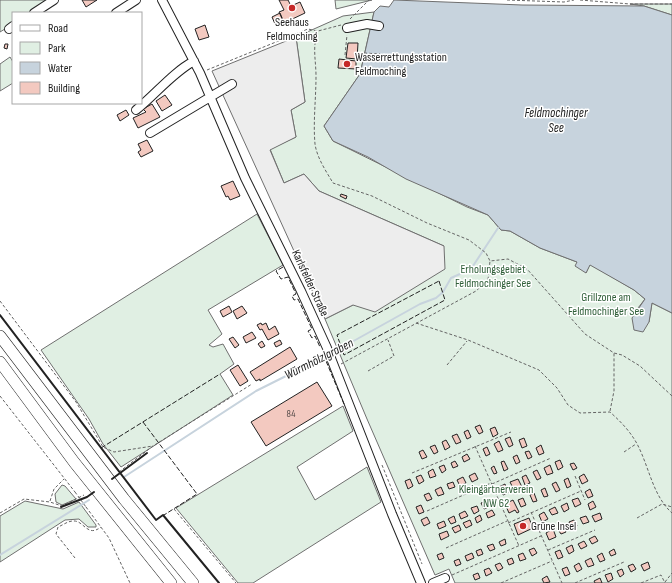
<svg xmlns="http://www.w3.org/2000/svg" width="672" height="583" font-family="'Sofia Sans Condensed',sans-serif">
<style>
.green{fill:#e0efe3;stroke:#6f6f6f}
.parking{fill:#ededed;stroke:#6f6f6f}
.water{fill:#c7d3dd;stroke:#6f6f6f}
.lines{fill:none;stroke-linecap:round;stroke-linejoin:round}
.stream{stroke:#c7d3dd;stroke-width:2}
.building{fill:#f3c9c0;stroke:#222}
.minor-casing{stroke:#222;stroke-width:10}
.highway-casing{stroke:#222;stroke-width:12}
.path{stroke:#646464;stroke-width:1;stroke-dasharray:3 2;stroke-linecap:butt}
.minor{stroke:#fff;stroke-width:8}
.highway{stroke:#fff;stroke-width:11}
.path-bridge{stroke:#646464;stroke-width:1;stroke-dasharray:3 2;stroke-linecap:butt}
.fence{stroke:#222;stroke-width:1;stroke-dasharray:5 2;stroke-linecap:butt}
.wall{stroke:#222;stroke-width:2}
.poi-dot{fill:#c62828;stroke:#fff;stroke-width:1.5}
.labels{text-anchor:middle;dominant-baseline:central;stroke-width:3;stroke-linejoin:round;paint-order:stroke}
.number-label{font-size:10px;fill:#564c4a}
.poi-label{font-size:12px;fill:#222;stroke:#fff;text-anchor:start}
.park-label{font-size:12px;fill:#2f5e38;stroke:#fff}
.street-label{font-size:12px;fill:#222;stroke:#fff}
.water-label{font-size:13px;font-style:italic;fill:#222;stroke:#fff}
</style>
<rect width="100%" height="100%" fill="#fff"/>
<path class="green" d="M0 0H50L30 13H13V24L0 32Z
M335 0H372L336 9Z
M630 4H672V15L644 6Z
M374 12 360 74 324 126 333 141 467 207 488 215 501 230 510 231 540 248 577 262 586 273 590 264 634 290 645 299 638 308 649 322 652 303 672 313V583H455L449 569 435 575 367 419 325 319 353 305 444 246 319 191 304 174 284 183 270 149 296 137 291 110 305 102 296 37 343 16Z
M10 57 13 62V83L0 91V64Z
M257 214 283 265 208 310 222 334 209 345 213 347 223 344 234 364 220 374 233 395 121 467 103 444 89 419 41 350Z
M343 406 353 431 297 467 315 500 367 467 381 502 253 583H238L176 508Z
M62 485 65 486 76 499 62 505 56 502 55 494Z
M25 501 63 509 79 502 96 525V527H88L79 519 65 520 0 562V516Z"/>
<path class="parking" d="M296 37 305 102 291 110 296 137 270 150 284 183 304 174 319 191 444 246 445 269 375 312 353 305 325 319 212 71Z"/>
<path class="water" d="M394 0 522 5 644 6 672 15V313L652 303 649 322 643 332 634 330 632 318 645 299 634 290 590 265 586 273 575 266 577 262 540 248 510 231 501 230 488 215 406 179 368 157 333 141 324 126 360 74 374 12 380 6 389 7Z"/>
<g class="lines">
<path class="stream" d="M332 353 420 304 436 298 443 292 451 278 471 269 498 228
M124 477 256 391 328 355
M0 555 89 500"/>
</g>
<path class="building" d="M82 0H97L86 7Z
M279 0H288L291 6 300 2 305 13 284 23 279 12 284 10Z
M280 13 283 20 275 24 272 17Z
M205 25 209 37 199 40 195 29Z
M348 43H358L357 59 346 58Z
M5 44H8L7 49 4 48Z
M339 59 356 61V69L338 68Z
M165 95 172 105 162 111 156 101Z
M152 104 160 117 138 128 133 118 146 112 143 109Z
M126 110 129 115 120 121 117 115Z
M147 140 153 151 141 157 138 152 141 150 138 144Z
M233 181 240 196 230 200 228 196 226 197 221 186Z
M341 194 347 196 346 199 340 196Z
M229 306 232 312 223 317 220 311Z
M242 306 247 313 237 319 233 311Z
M261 323 262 325 266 323 269 330 275 326 279 334 268 340 262 329 260 330 257 325Z
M252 332 256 338 246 343 243 337Z
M233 337 239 345 235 348 229 339Z
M280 340 282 344 276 347 274 343Z
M262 341 265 346 261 348 258 344Z
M290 347 297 359 260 381V379L256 381 250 372Z
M238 365 248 381 240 386 230 370Z
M317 382 332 406 266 446 251 422Z
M480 425 483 432 479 434 475 427Z
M495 427 498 434 493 437 490 429Z
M468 430 471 437 467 439 464 432Z
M457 434 461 442 456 444 452 436Z
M510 437 513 445 509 447 505 439Z
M524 438 527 446 522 448 519 440Z
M446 440 450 447 445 450 442 442Z
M499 441 503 450 498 452 494 444Z
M435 445 438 452 434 454 430 447Z
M541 445 544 453 539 455 536 448Z
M487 447 490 454 486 456 483 449Z
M423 450 427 457 422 459 419 452Z
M529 451 532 457 528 459 525 452Z
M467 454 470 459 464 462 462 457Z
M517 455 520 462 516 464 513 457Z
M560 460 563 467 558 470 555 462Z
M455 461 458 466 453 468 451 463Z
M504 461 508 469 504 471 501 462Z
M574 463 577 468 573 470 570 464Z
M444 465 446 470 442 473 439 467Z
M550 465 553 473 547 475 544 468Z
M494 466 497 473 494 474 491 468Z
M433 469 436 476 430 478 428 472Z
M537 470 541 478 537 480 533 472Z
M475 473 478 479 472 482 469 476Z
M584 474 588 481 582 484 579 477Z
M421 475 424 481 419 484 416 477Z
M526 475 530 483 525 485 522 477Z
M463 477 466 483 460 486 457 480Z
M568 478 571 486 567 488 564 480Z
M410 479 413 486 408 489 405 481Z
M518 479 522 487 514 490 510 482Z
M453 482 455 487 449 489 447 484Z
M556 482 560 490 556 492 552 484Z
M505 484 508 493 503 495 499 487Z
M441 487 444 494 438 496 435 490Z
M545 488 548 496 544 497 541 490Z
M590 489 593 496 588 498 585 492Z
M429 493 432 499 427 501 424 495Z
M534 493 537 501 533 502 530 495Z
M523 498 526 505 521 507 518 500Z
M578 498 581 504 575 507 572 500Z
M513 500 519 512 517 513 515 510 509 513 505 504Z
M487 501 489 507 484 509 481 503Z
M593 501 596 507 590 510 588 504Z
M567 503 569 509 564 512 561 506Z
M421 505 424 512 419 514 416 507Z
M477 506 479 511 474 514 471 508Z
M555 507 558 513 552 515 549 510Z
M492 510 495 515 488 518 486 513Z
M465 511 468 516 461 519 459 514Z
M544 512 548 519 542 522 539 515Z
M600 513 602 519 595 522 592 516Z
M480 515 482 520 477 523 475 518Z
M454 516 456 522 451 524 448 519Z
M586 516 589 522 583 524 580 518Z
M427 517 430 523 424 526 421 520Z
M529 518 533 528 518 535 514 524Z
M470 520 472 525 466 528 463 523Z
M574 520 577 526 571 529 569 522Z
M444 521 446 526 439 529 437 524Z
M459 525 461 530 455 533 452 528Z
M563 525 566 532 561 534 557 528Z
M553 529 556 537 549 540 546 533Z
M447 531 449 536 441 540 439 534Z
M595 536 598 541 592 544 589 539Z
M505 539 506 544 501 546 499 542Z
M584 541 587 546 581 549 578 544Z
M493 544 495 549 490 551 487 546Z
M572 545 574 551 569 554 566 548Z
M534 548 537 553 532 556 529 550Z
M481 549 483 554 478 556 476 551Z
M614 549 616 554 611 556 609 552Z
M560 550 563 557 558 559 555 552Z
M442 553 444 558 439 560 437 555Z
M472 553 474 558 467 561 465 556Z
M523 553 526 559 520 561 518 555Z
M602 553 605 560 600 562 597 556Z
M512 558 514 563 509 565 507 560Z
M591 558 594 565 588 567 585 561Z
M459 559 461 564 456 566 454 561Z
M648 562 650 568 644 571 641 565Z
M500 563 503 568 498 571 495 565Z
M579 563 582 569 577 572 574 566Z
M633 564 636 569 631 572 628 566Z
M567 567 570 574 565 576 562 569Z
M489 568 492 573 486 576 484 570Z
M622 569 624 574 620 577 617 571Z
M478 573 480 578 475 580 473 575Z
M611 573 613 579 608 582 605 575Z
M547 576 550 582 544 583 542 579Z
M600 578 602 583H595L594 581Z"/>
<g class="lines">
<g class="minor-casing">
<path id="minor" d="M162 0 200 73 245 178 301 291 327 348 392 514 421 583
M34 13 54 0
M116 13 136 0
M347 28 367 24 379 26
M9 29 13 26
M136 110C156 94 172 73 194 61
M150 133 232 84
M433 583 445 578"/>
</g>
<g class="highway-casing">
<path id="highway" d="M0 336 124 499 193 583
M0 362 74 462 171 583"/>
</g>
<path class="path" d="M507 0 564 2 574 0
M580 0 630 4H672
M350 19 369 0
M341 25 318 31C312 47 316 60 316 76 316 99 313 122 315 144 317 158 326 171 333 183L372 196 427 223 469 240 486 253 490 261 508 259 527 269 585 334 614 353 622 355 640 366 672 396
M364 53 380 54
M345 55 347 35
M207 70 308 29 317 31
M0 301 76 402 103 447 114 452 153 446
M416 323 468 340 539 370 557 388 568 405 580 413 610 412C620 421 629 430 636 442 649 465 652 495 672 513
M341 364 476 291 488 280 490 261
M447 365 467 341
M368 371 394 356 388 340
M0 396 75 492
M610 411 614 391V353
M475 446 519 546
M624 452 636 444
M382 465 422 564
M119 472 153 446 252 384
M412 473 511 432
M575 476 585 500
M492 484 551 458
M50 501 54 489 64 479
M86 507 109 538 130 583
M174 509 236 583
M427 511 491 483
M531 512 562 583
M0 513 24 499 50 502 62 506 84 495
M637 518 662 504 672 507
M508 523 581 491
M446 548 507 521
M548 550 595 530
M75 558 56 534 58 527C63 525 68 521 73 521 84 520 87 538 101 527
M452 575 541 536
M665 582 672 573
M501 583 552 561
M575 583 624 562
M641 583 661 575 665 583"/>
<use href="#minor" class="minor"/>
<use href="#highway" class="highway"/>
<path class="path-bridge" d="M75 492 86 507"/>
<path class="fence" d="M283 267 276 271 281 279 288 277 296 294 292 296 294 300 298 299 312 329 308 331 312 338 315 336 320 347
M439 281 445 300 344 355 337 335Z
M326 361 344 404
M143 422 197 494 164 515
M101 448 220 374"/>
<path class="wall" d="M0 315 156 520 163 515 219 583
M112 479 147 453
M61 507 87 497 94 492"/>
</g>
<g class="poi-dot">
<circle cx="292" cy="8" r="4"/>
<circle cx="347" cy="64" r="4"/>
<circle cx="523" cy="526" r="4"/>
</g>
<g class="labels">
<g class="number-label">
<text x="291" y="414">84</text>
</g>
<g class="poi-label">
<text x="292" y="22" text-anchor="middle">Seehaus<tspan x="292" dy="14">Feldmoching</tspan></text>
<text x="355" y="57">Wasserrettungsstation<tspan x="355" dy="14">Feldmoching</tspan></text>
<text x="531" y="526">Grüne Insel</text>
</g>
<g class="park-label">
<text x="493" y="269">Erholungsgebiet<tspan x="493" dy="14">Feldmochinger See</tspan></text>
<text x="606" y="297">Grillzone am<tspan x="606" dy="14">Feldmochinger See</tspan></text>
<text x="496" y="489">Kleingärtnerverein<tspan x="496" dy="14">NW 62</tspan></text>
</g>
<g class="street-label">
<text transform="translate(310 283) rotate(65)">Karlsfelder Straße</text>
</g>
<g class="water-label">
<text x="556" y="113">Feldmochinger<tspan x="556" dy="15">See</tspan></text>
<text transform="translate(319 359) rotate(-27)">Würmhölzlgraben</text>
</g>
</g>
<rect x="12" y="12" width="130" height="92" fill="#ffffff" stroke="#a7a7a7"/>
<rect x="20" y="25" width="20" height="6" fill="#ffffff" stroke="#a7a7a7"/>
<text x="48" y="32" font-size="12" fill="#222222">Road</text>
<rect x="20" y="42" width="20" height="12" fill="#e0efe3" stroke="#a7a7a7"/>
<text x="48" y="52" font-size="12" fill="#222222">Park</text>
<rect x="20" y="62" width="20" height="12" fill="#c7d3dd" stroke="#a7a7a7"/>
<text x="48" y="72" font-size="12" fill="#222222">Water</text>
<rect x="20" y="82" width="20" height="12" fill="#f3c9c0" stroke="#a7a7a7"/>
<text x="48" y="92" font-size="12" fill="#222222">Building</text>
</svg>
